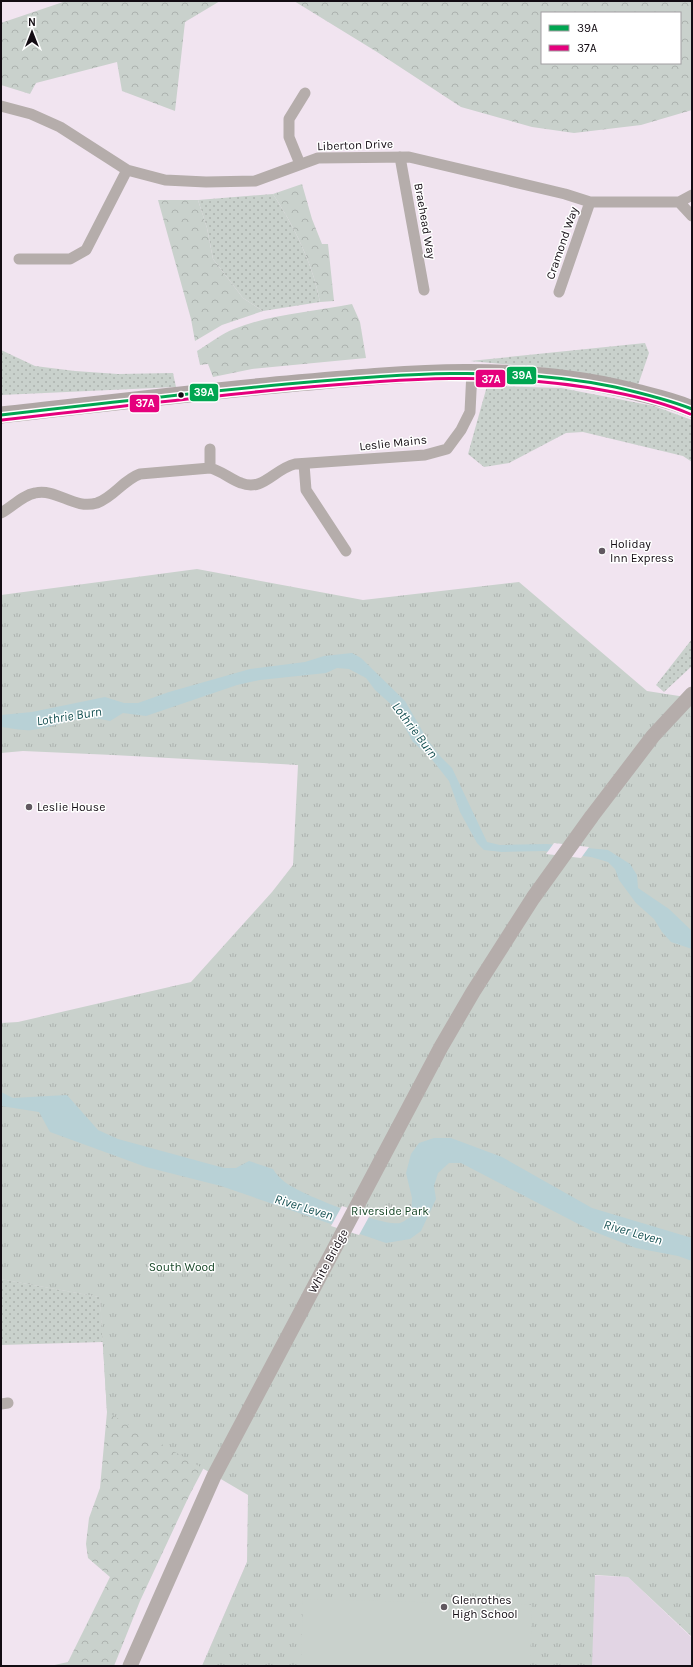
<svg xmlns="http://www.w3.org/2000/svg" width="693" height="1667" font-family="Karla,sans-serif">
<style>
.education{fill:#e2d5e4}
.grass{fill:url(#grass-dots)}
.forest{fill:url(#forest-crowns);fill-rule:evenodd}
.park{fill:url(#park-tufts)}
.pitch{fill:#c9d1cc}
.water{fill:#b8d1d6}
.pier{fill:#f1e4f0}
.lines{fill:none;stroke-linecap:round;stroke-linejoin:round}
.street{stroke:#b5adab;stroke-width:11}
.secondary{stroke:#b5adab;stroke-width:15}
.primary{stroke:#afa6a5;stroke-width:17}
.bus-1-casing{stroke:#fff;stroke-width:6}
.bus-2-casing{stroke:#fff;stroke-width:6}
.bus-1{stroke:#00a651;stroke-width:3}
.bus-2{stroke:#e5007d;stroke-width:3}
.bus-dot{fill:#130c13;stroke:#fff;stroke-width:1.5}
.poi-dot{fill:#615860;stroke:#fff;stroke-width:1.5}
.labels{text-anchor:middle;dominant-baseline:central;stroke-width:3;stroke-linejoin:round;paint-order:stroke}
.street-label{font-size:12px;fill:#130c13;stroke:#fff}
.poi-label{font-size:12px;fill:#130c13;stroke:#fff;text-anchor:start}
.park-label{font-size:12px;fill:#164526;stroke:#fff}
.water-label{font-size:13px;font-style:italic;fill:#165153;stroke:#fff}
.line-badge{stroke:#fff;stroke-width:1.5}
.badge-label{font-size:11px;text-anchor:middle;font-weight:bold;fill:#fff}
</style>
<defs>
<pattern id="grass-dots" width="8" height="8" patternUnits="userSpaceOnUse"><rect width="8" height="8" fill="#c9d1cc"/><path d="M2 2h.1M6 6h.1" fill="none" stroke="#acb2ae" stroke-width="1.8" stroke-linecap="round"/></pattern>
<pattern id="forest-crowns" width="20" height="18" patternUnits="userSpaceOnUse"><rect width="20" height="18" fill="#c9d1cc"/><path d="M2 6a3 3 0 1 1 6 0M12 15a3 3 0 1 1 6 0" fill="none" stroke="#acb2ae"/></pattern>
<pattern id="park-tufts" width="24" height="20" patternUnits="userSpaceOnUse"><rect width="24" height="20" fill="#c9d1cc"/><path d="M3 7l-1-3M5 7V3M7 7l1-3M15 17l-1-3M17 17v-4M19 17l1-3" fill="none" stroke="#acb2ae"/></pattern>
</defs>
<rect width="100%" height="100%" fill="#f1e4f0"/>
<path class="education" d="M247 1562 628 1577 692 1638V1666H202Z"/>
<path class="grass" d="M273 194C295 228 312 262 320 302L263 311 243 298 213 259 207 228 198 200Z
M645 343 649 353 638 385 545 368 470 361Z
M1 350 35 366 75 371 118 374 173 373 176 387 1 395Z
M487 386 561 388 654 406 692 420V462L683 456 583 432 566 433 509 463 484 467 468 454Z
M692 639V666L664 692 656 685Z
M1 1279 100 1297 103 1342 1 1345Z"/>
<path class="forest" d="M66 1H220L185 22 175 111 122 91 117 62 36 83 30 94 1 85V23Z
M294 1H692V110L641 125 574 133 532 127 461 107 377 52ZM542 13H680V63H542Z
M302 184 312 219 322 244H328L334 301 320 302C312 262 295 228 273 194Z
M158 200H198L207 228 213 259 243 298 263 311 222 325 195 341 191 319Z
M352 304 360 322 366 358 252 369 213 377 208 364 200 365 197 351C209 344 221 334 234 329 271 314 312 312 352 304Z
M1 1106 257 1366 189 1496 140 1601 114 1666H50L68 1662 110 1577 88 1558 86 1544 89 1518 100 1488 107 1412 100 1297 1 1279Z"/>
<path class="park" d="M197 569 363 600 519 582 647 691 692 698V1637L628 1577 595 1575 592 1666H202L247 1562 248 1495 107 1412 100 1297 1 1279V1023L18 1022 191 982 272 892 293 865 298 765 113 755 23 751 1 753V595Z"/>
<path class="pitch" d="M303 1599 532 1605 530 1666H301Z"/>
<path class="water" d="M352 653 361 658 405 701 427 739 439 755 452 768 487 842 500 845 547 844 608 850 630 864 637 875 638 888 669 909 692 931V949L671 942 662 932 654 919 636 903 619 880 615 869 608 862 591 857 544 851 502 852 484 850 477 843 460 812 449 781 430 757 413 742 403 724V715L375 690 366 678 349 669 337 668 326 673 260 680 237 685 146 716 123 713 110 721C81 713 60 726 32 730 22 731 11 728 1 727V715L32 712 105 697 124 703H138L169 692 250 669 305 662 324 656Z
M1 1092 13 1098 67 1095 98 1130 118 1139 224 1168H236L249 1161 273 1169C278 1177 285 1183 293 1187 308 1197 385 1227 400 1223 404 1222 408 1218 411 1217L412 1198 406 1173 411 1154 419 1143 434 1138H451L502 1157 592 1208 692 1238V1261L678 1256 636 1248 590 1230 461 1163H449L438 1173 434 1186 436 1199 421 1231 410 1239 386 1243 221 1186 146 1167 50 1132 39 1112 1 1106Z"/>
<path class="pier" d="M554 843 589 847 581 858 546 854Z
M342 1206 370 1215 359 1235 331 1226Z"/>
<g class="lines">
<path class="street" d="M1 106 31 114 60 127 127 170 165 180 206 182 255 181 318 158 409 157 565 194 590 202H679L692 195
M400 157 424 290
M300 164 289 137V119L305 93
M679 202 692 216
M19 259H70L86 250 127 170
M559 292 590 202
M304 464 306 490 346 551
M210 468V449
M1 513C12 507 23 495 35 493 57 488 74 510 97 503 114 497 123 480 140 474L210 468C222 471 230 479 241 483 263 492 274 469 295 464L425 455 447 449 461 430 470 412 472 371
M1 1404 8 1403"/>
<path class="secondary" d="M130 1666 214 1476 441 1047 473 992 533 898 592 816 653 736 692 694"/>
<path class="primary" d="M1 415C100 404 198 392 297 383 409 373 518 363 628 390 650 396 672 400 692 409"/>
<g class="bus-1-casing">
<path id="bus-1" d="M1 415C96 404 191 393 287 384 396 374 506 365 615 387 641 393 667 399 692 409"/>
</g>
<g class="bus-2-casing">
<path id="bus-2" d="M2 420C96 409 191 398 286 389 395 379 505 370 613 392 639 397 665 403 690 414"/>
</g>
<use href="#bus-1" class="bus-1"/>
<use href="#bus-2" class="bus-2"/>
</g>
<circle class="bus-dot" cx="181" cy="395" r="3.5"/>
<g class="poi-dot">
<circle cx="602" cy="551" r="4"/>
<circle cx="29" cy="807" r="4"/>
<circle cx="444" cy="1607" r="4"/>
</g>
<g class="labels">
<g class="street-label">
<text transform="translate(355 145) rotate(-2)">Liberton Drive</text>
<text transform="translate(425 221) rotate(80)">Braehead Way</text>
<text transform="translate(562 243) rotate(-71)">Cramond Way</text>
<text transform="translate(393 443) rotate(-6)">Leslie Mains</text>
<text transform="translate(328 1261) rotate(-62)">White Bridge</text>
</g>
<g class="poi-label">
<text x="610" y="544">Holiday<tspan x="610" dy="14">Inn Express</tspan></text>
<text x="37" y="807">Leslie House</text>
<text x="452" y="1600">Glenrothes<tspan x="452" dy="14">High School</tspan></text>
</g>
<g class="park-label">
<text x="390" y="1211">Riverside Park</text>
<text x="182" y="1267">South Wood</text>
</g>
<g class="water-label">
<text transform="translate(69 716) rotate(-9)">Lothrie Burn</text>
<text transform="translate(415 730) rotate(53)">Lothrie Burn</text>
<text transform="translate(304 1207) rotate(17)">River Leven</text>
<text transform="translate(633 1232) rotate(16)">River Leven</text>
</g>
</g>
<g class="line-badge">
<rect x="506" y="366" width="31" height="19" rx="4" fill="#00a651"/>
<rect x="475" y="369" width="31" height="19" rx="4" fill="#e5007d"/>
<rect x="189" y="383" width="30" height="19" rx="4" fill="#00a651"/>
<rect x="129" y="394" width="31" height="19" rx="4" fill="#e5007d"/>
</g>
<g class="badge-label">
<text x="522" y="379">39A</text>
<text x="491" y="383">37A</text>
<text x="204" y="396">39A</text>
<text x="145" y="407">37A</text>
</g>
<rect width="693" height="1667" fill="none" stroke="#130c13" stroke-width="4"/>
<rect x="541" y="12" width="140" height="52" fill="#ffffff" stroke="#a19ea1"/>
<rect x="549" y="25" width="20" height="6" fill="#00a651" stroke="#a19ea1"/>
<text x="577" y="32" font-size="12" fill="#130c13">39A</text>
<rect x="549" y="45" width="20" height="6" fill="#e5007d" stroke="#a19ea1"/>
<text x="577" y="52" font-size="12" fill="#130c13">37A</text>
<g transform="translate(32 32)" stroke="#ffffff" stroke-width="3" paint-order="stroke">
<path d="M0-3L7 15L0 10L-7 15Z" fill="#130c13"/>
<text y="-6" font-size="11" font-weight="bold" text-anchor="middle" fill="#130c13">N</text>
</g>
</svg>
